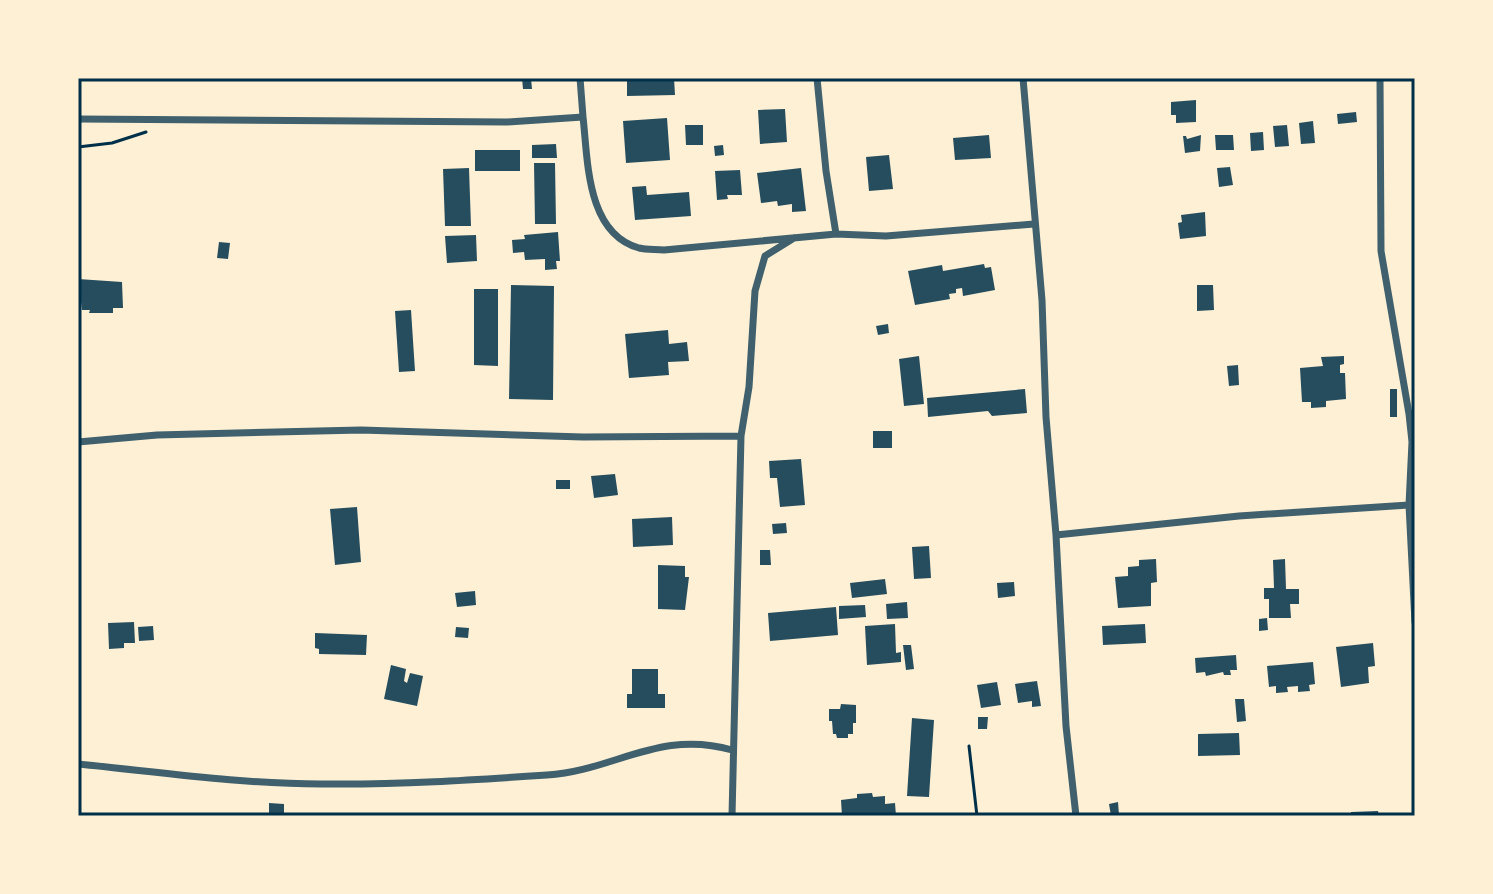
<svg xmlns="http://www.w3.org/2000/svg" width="1493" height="894" font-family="Jost,sans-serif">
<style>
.building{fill:#264d5e}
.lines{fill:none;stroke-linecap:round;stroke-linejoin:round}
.path{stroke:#003049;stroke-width:3}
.minor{stroke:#3f606c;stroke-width:7}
.neatline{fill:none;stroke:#003049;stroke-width:3}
</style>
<rect width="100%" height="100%" fill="#fdf0d5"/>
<path class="building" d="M522 78H531L532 89H523Z
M627 78H674L675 95 627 96Z
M1196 100V122L1176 123V115H1171V102Z
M785 109 787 142 760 144 758 110Z
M1356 112 1357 122 1338 124 1337 114Z
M667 118 670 160 626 163 623 121Z
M1313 121 1315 143 1301 144 1299 123Z
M685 125H703V145H686Z
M1287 125 1289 146 1275 147 1273 126Z
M1263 132 1264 150 1251 151 1250 133Z
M989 135 991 158 955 160 953 138Z
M1201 135 1200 151 1185 153 1183 136H1186L1187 139Z
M1215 135H1233L1234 150H1216Z
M556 144 557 158H532V145Z
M723 145 724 155 715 156 714 146Z
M475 150H520V171H475Z
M889 155 893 189 869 191 866 157Z
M534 163H555L556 224H535Z
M1230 167 1233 185 1219 187 1217 168Z
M469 168 471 226H445L443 169Z
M801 168 806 211 792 212V204L778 206 777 201 761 203 757 173Z
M740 170 742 195H727L728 199 717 200 715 171Z
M646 186 647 195 689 192 691 216 635 220 632 187Z
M1205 212 1206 236 1180 239 1178 223 1182 222 1181 215Z
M558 232 560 261H556L557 269 545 270V259L525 260 524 252 513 253 512 240 525 239 524 235Z
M476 235 477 261 447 263 445 236Z
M219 242 230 243 228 259 217 258Z
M984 264 985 268 991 267 995 290 963 296 962 288 956 289V293L949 294 950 299 915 305 908 271 942 265 943 271Z
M78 279 122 282 123 308H113V313H89L90 310H82L81 302H78Z
M511 285 554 286 553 400 509 399Z
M1197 285H1213L1214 310 1197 311Z
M474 289H498V366L474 365Z
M411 310 415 371 399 372 395 311Z
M888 324 889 333 878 335 876 326Z
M668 330 669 344 687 342 689 361 668 362 669 375 629 378 625 334Z
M919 356 924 404 904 406 899 359Z
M1344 356V364L1340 365V373H1345L1346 399 1326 401V407L1311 408V402H1302L1300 368 1323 366 1321 357Z
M1238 365 1239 385 1229 386 1227 366Z
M1025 389 1027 413 992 416 988 411 928 417 927 398Z
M1390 389H1397V417H1390Z
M873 431H892V448H873Z
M801 459 805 505 780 507 777 478H770L769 461Z
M615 474 618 495 594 498 591 476Z
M556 480H570V489H556Z
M357 507 361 562 335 565 330 509Z
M672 517 673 545 633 547 632 519Z
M786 523 787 533 773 534 772 524Z
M929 546 931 578 914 579 912 547Z
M760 550H770L771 565H760Z
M1156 559 1157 582 1151 583V606L1118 608 1115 577 1128 576V567L1139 566V560Z
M1285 559 1286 589H1299V604H1290L1291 618H1269V599H1264V588H1274L1273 560Z
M658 565 685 566V577H689L685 610 658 609Z
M885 579 887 594 852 598 850 583Z
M1014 582 1015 596 998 598 997 583Z
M475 591 476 605 457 607 455 593Z
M907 602 908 618 887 619 886 604Z
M865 605 866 617 839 619V606Z
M836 607 838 635 770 641 768 613Z
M1267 618 1268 630 1259 631V619Z
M134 622 135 643H124V648L109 649 108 623Z
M895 624 896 653 901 652V662L867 665 865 626Z
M1145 624 1146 643 1103 645 1102 626Z
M153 626 154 640 139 641 138 627Z
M456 627 469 628 468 638 455 637Z
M315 633 367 635 366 655 319 654V649L315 648Z
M1373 643 1375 666 1368 667 1369 683 1341 687 1336 647Z
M903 645H911L914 669 906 670Z
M1236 655 1237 670H1230L1231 675H1224L1223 672 1206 676 1205 672 1196 673 1195 658Z
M1313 662 1315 684 1309 685 1310 691 1298 692V686L1287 687 1288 692 1276 693V686L1269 687 1267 666Z
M391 665 406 669 404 681 407 683 410 673 423 676 417 706 384 699Z
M632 669H658V694H665V708H627V694H632Z
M1037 681 1041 706 1032 707V701L1018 703 1015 684Z
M997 682 1001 705 981 708 977 685Z
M1235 699H1244L1246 721 1237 722Z
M841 704 856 705V723H853V734H848V738H837L836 734H833L832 721H829V709H840Z
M978 717H988L987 729H978Z
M912 718 934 720 929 797 907 796Z
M1239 733 1240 755 1198 756V734Z
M872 793 873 797 885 796V804L895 803 896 816H842L841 800 857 798V794Z
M1118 802 1119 815 1111 816 1109 804Z
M269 803 284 804V814L269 813Z
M1378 811 1379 816H1351V812Z"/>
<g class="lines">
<path class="path" d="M78 147 112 143 146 132
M969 746 977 816"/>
<path class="minor" d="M580 78 583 117
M817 78 826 171 836 234
M1023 78 1042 300 1046 417 1056 535 1066 726 1076 816
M1380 78 1381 251 1409 414 1412 442 1409 505 1415 622
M78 119 507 122 583 117C588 160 586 233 639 248 647 250 656 249 664 250L836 234 886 236 1034 224
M78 442 157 435 361 430 583 437 741 436
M1056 535 1239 516 1409 505
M78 764C159 772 240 784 321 784 397 785 472 780 547 775 614 771 659 729 732 750
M732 816 741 436 749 387 755 291 765 256 794 238"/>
</g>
<rect width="1493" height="894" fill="none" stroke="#fdf0d5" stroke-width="160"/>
<rect x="80" y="80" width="1333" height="734" class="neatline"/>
</svg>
